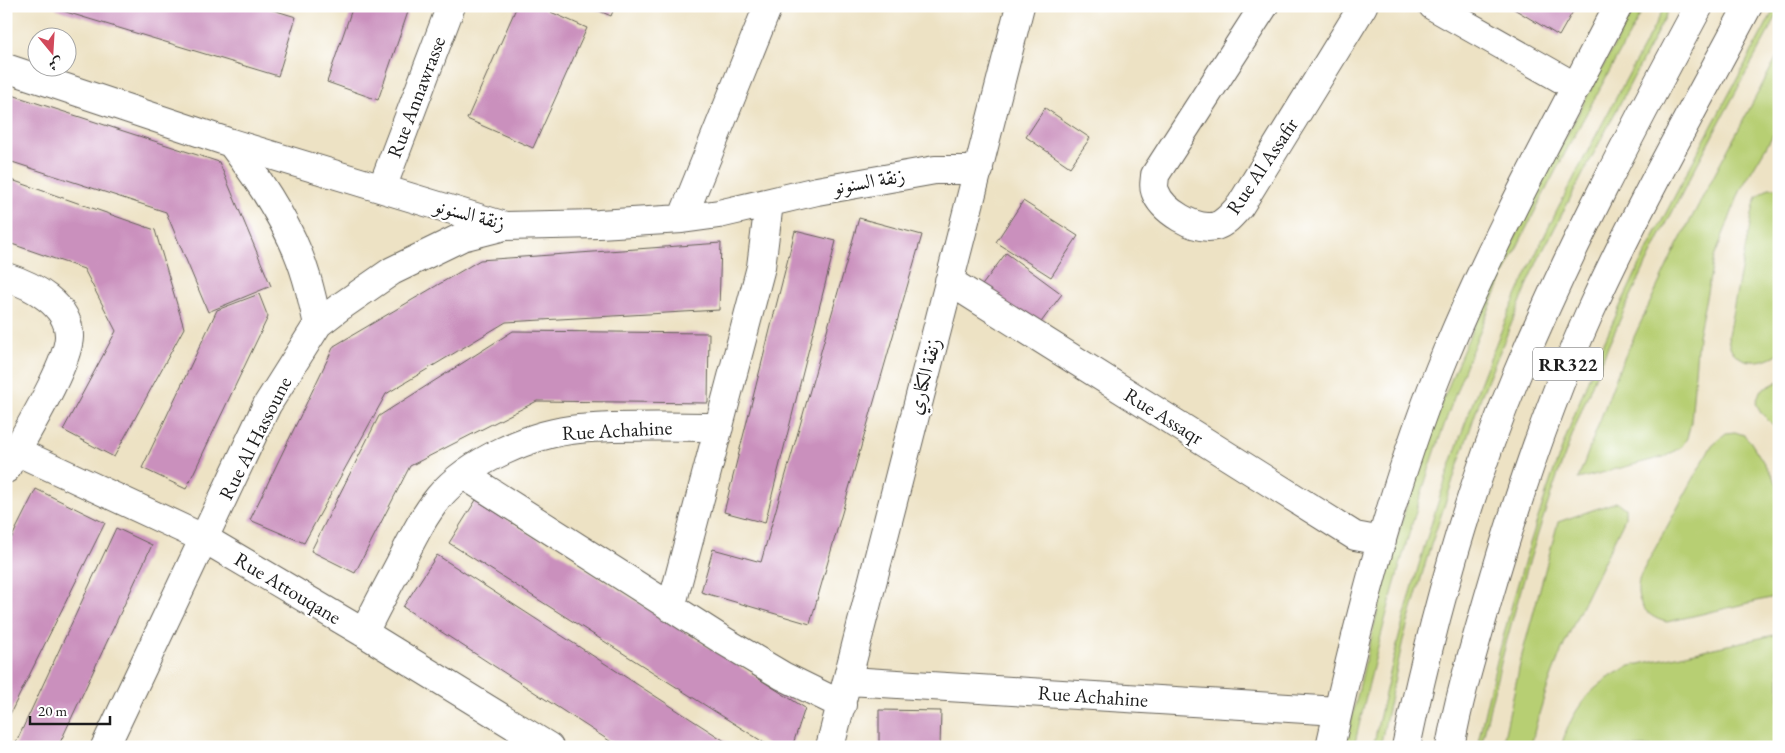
<svg xmlns="http://www.w3.org/2000/svg" width="1785" height="753" font-family="'EB Garamond',Amiri,serif">
<style>
.green{fill:#b7cf73;stroke:#6a7648}
.building{fill:#ca90bd}
.lines{fill:none;stroke-linecap:round;stroke-linejoin:round}
.minor-casing{stroke:#656157;stroke-width:30}
.major-casing{stroke:#656157;stroke-width:30}
.minor{stroke:#fff;stroke-width:28}
.major{stroke:#fff;stroke-width:28}
.labels{text-anchor:middle;dominant-baseline:central;stroke-width:4.5;stroke-linejoin:round;paint-order:stroke}
.shield{fill:#fff;stroke:#606060;stroke-width:1}
.shield-label{font-size:19px;font-weight:bold;fill:#1c1c1c}
.street-label{font-size:20px;fill:#1c1c1c;stroke:#fff}
</style>
<rect width="100%" height="100%" fill="#fff"/>
<filter id="ink" filterUnits="userSpaceOnUse"><feTurbulence type="fractalNoise" baseFrequency=".02" numOctaves="2"/><feDisplacementMap in="SourceGraphic" scale="10" xChannelSelector="R" yChannelSelector="G"/><feConvolveMatrix kernelMatrix="1 2 1 2 8 2 1 2 1" color-interpolation-filters="sRGB"/></filter>
<filter id="wash" filterUnits="userSpaceOnUse"><feTurbulence type="fractalNoise" baseFrequency=".0096" numOctaves="4" result="noise"/><feDisplacementMap in="SourceGraphic" scale="20" xChannelSelector="R" yChannelSelector="G"/><feGaussianBlur stdDeviation="1.12" result="paint"/><feColorMatrix in="noise" values="0 0 0 0 0 0 0 0 0 0 0 0 0 0 0 0 0 1.4 0 .05"/><feComposite in="paint" operator="in"/></filter>
<g filter="url(#wash)">
<rect width="100%" height="100%" fill="#ede2c4"/>
<path class="green" d="M1635 6H1645C1599 91 1551 175 1510 262 1438 417 1392 581 1354 747H1345C1371 640 1394 532 1432 429 1486 282 1562 145 1635 6Z
M1665 6H1671L1538 260 1482 394 1429 551 1403 640 1380 747H1373C1403 607 1444 469 1499 336 1546 222 1608 115 1665 6Z
M1776 6H1779V12C1718 126 1654 239 1603 358 1550 483 1510 614 1481 747H1477C1506 611 1546 479 1600 351 1651 233 1716 120 1776 6Z
M1779 53V125L1741 189 1714 258 1698 336 1691 422 1687 438 1682 446 1667 456 1578 479 1620 367 1673 253Z
M1769 188H1779V353C1759 367 1728 364 1728 335L1754 205 1757 197Z
M1779 381V431L1761 413 1756 403 1760 391Z
M1735 432 1744 435 1750 441 1779 487V596L1667 622C1643 617 1632 597 1641 574L1712 445 1726 433Z
M1616 502 1625 508V518C1590 592 1547 666 1531 747H1502L1522 655 1558 522Z
M1779 634V747H1561C1572 708 1593 683 1630 666Z"/>
<g id="blocks">
<path class="building" d="M57 6H260L296 17 278 76 56 9Z
M353 6H410L378 100 327 82Z
M517 6H537L587 28 533 148 467 119Z
M588 6H615L611 16Z
M1509 6H1576L1559 36Z
M6 93 219 162 271 286 208 312 166 212 6 160Z
M1045 108 1090 138 1070 167 1026 137Z
M6 178 155 230 184 328 114 457 63 430 116 331 84 269 6 242Z
M1023 201 1078 236 1051 277 996 242Z
M859 218 922 235 810 624 701 592 713 549 761 562Z
M795 231 836 241 765 523 724 512Z
M721 243 719 310 506 322 386 394 304 543 250 520 334 346 480 260Z
M1006 253 1062 294 1036 329 980 288Z
M259 294 268 317 186 489 142 468 217 310Z
M513 331 709 333 708 403 537 401 410 466 355 573 311 551 379 416Z
M36 489 105 523 6 722V549Z
M476 500 805 708 792 747H771L449 543Z
M116 528 152 545 58 747H14Z
M437 555 734 747H619L403 607Z
M879 710 941 711 940 747H879Z"/>
</g>
</g>
<g filter="url(#ink)">
<use href="#blocks" fill-opacity="0" stroke="#656157" stroke-width="1"/>
<g class="lines">
<g class="minor-casing">
<path id="minor" d="M1264 6 1155 175C1155 180 1153 186 1155 191 1162 211 1195 231 1216 226 1226 223 1233 213 1240 206L1363 6
M1433 6 1576 87
M6 68 231 143 505 226 599 224 682 219 719 214 817 191 935 170H979
M231 143C261 182 292 228 306 276 311 292 314 308 318 324
M382 188 451 6
M682 219 768 6
M6 277C32 285 70 305 69 337 68 366 22 439 6 469
M949 281 1355 536 1382 541
M16 451 205 539 364 633 549 747
M464 475 724 641 783 676 842 705
M671 608 761 267 769 203
M364 633C374 611 386 590 397 569 410 544 421 519 439 497 469 461 533 433 579 429 625 425 673 427 719 427
M849 681 1338 711
M105 747 267 405 318 324 340 307 392 271 462 237 505 226
M830 747 1020 6
M1330 747C1360 613 1394 478 1447 351 1496 233 1559 120 1618 6"/>
</g>
<g class="major-casing">
<path id="major" d="M1406 747C1432 623 1468 491 1517 374 1570 247 1634 127 1699 6
M1450 747C1459 697 1474 648 1488 599 1516 502 1548 406 1589 314 1637 209 1694 108 1748 6"/>
</g>
<use href="#minor" class="minor"/>
<use href="#major" class="major"/>
</g>
</g>
<g class="labels">
<rect class="shield" x="1533" y="347.5" width="70" height="33" rx="4"/>
<g class="shield-label">
<text x="1568" y="364">RR322</text>
</g>
<g class="street-label">
<text transform="translate(416 97) rotate(-69)">Rue Annawrasse</text>
<text transform="translate(1262 166) rotate(-56)">Rue Al Assafir</text>
<text transform="translate(869 181) rotate(-10)">زنقة السنونو</text>
<text transform="translate(470 214) rotate(15)">زنقة السنونو</text>
<text transform="translate(924 376) rotate(-75)">زنقة الكناري</text>
<text transform="translate(1164 416) rotate(32)">Rue Assaqr</text>
<text transform="translate(617 430) rotate(-3)">Rue Achahine</text>
<text transform="translate(255 438) rotate(-63)">Rue Al Hassoune</text>
<text transform="translate(288 588) rotate(31)">Rue Attouqane</text>
<text transform="translate(1093 696) rotate(4)">Rue Achahine</text>
</g>
</g>
<rect width="1785" height="753" fill="none" stroke="#fff" stroke-width="25"/>
<g transform="translate(52 52) rotate(162)"><circle r="24" fill="#ffffff" stroke="#a4a4a4"/>
<path d="M0-4L9 19L0 12L-9 19Z" fill="#d1495b"/>
<text y="-8" font-size="14" font-weight="bold" text-anchor="middle" fill="#1c1c1c">ش</text>
</g>
<path d="M30 716v8h80v-8" fill="none" stroke="#1c1c1c" stroke-width="2.5"/>
<text x="38" y="716" font-size="15" fill="#1c1c1c" stroke="#ffffff" stroke-width="4" paint-order="stroke">20 m</text>
</svg>
